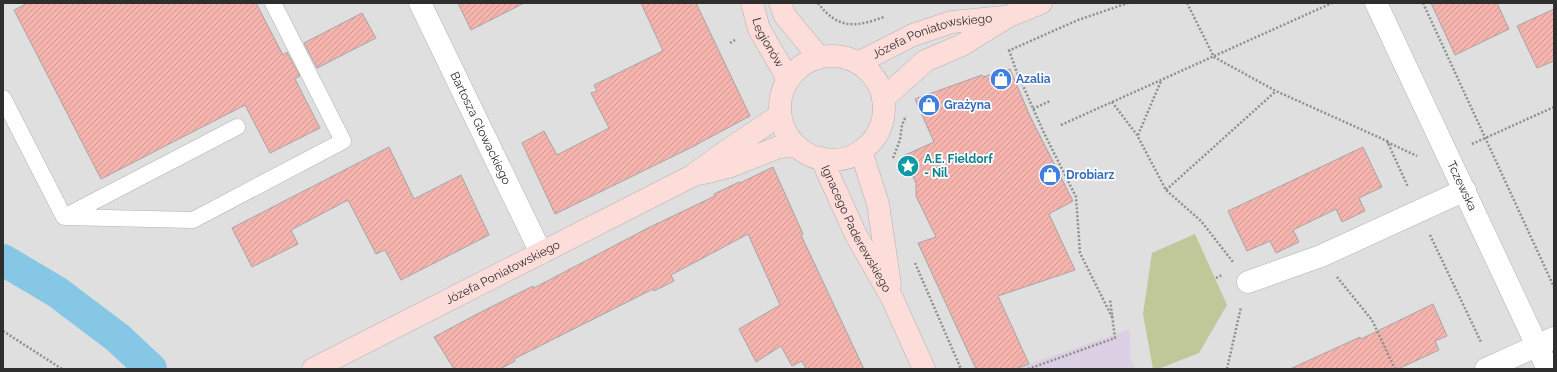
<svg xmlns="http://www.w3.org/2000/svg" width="1557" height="372" font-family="Raleway,sans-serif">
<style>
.commercial{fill:#dcd0e4}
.green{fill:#c0c798}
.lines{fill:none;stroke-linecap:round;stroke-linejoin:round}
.canal{stroke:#87c7e6;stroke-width:32}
.building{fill:url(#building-hatch);stroke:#a7a5a5}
.lane-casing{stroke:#b1b2b3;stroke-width:17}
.street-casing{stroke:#b1b2b3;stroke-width:23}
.secondary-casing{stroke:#b1b2b3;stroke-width:23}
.path{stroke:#8f8f8f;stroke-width:2.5;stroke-dasharray:2 2;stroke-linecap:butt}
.lane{stroke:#fff;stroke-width:16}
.street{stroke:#fff;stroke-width:22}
.secondary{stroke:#fdddda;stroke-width:22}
.labels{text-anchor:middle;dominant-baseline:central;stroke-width:3.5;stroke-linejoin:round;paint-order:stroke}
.street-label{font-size:12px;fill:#2e2e2e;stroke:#fff}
.shop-label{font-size:12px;font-weight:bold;fill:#366cbe;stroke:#fff;text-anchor:start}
.culture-label{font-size:12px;font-weight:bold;fill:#0d838f;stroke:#fff;text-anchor:start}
</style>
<defs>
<pattern id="building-hatch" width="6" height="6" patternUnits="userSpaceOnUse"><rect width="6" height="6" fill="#f5b3ae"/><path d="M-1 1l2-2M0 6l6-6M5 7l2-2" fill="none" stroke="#d29a96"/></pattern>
</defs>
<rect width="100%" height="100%" fill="#dfdfe0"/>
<path class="commercial" d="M1130 329 1131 360 1135 369H1015Z"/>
<path class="green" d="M1195 234 1227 305 1199 353 1158 369H1153L1143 314 1152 253Z"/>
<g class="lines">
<path class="canal" d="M3 260 57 292 118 338 151 369"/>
</g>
<path class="building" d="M28 3H256L283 55 287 52 300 76 295 79 320 128 270 153 245 105 101 179 14 10Z
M458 3H524L471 30Z
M641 3H696L750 116 690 148 555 214 522 143 544 131 557 155 609 128 591 93 597 91 594 85 663 51Z
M1431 3H1497L1509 29 1455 55Z
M1554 9V61L1537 68 1517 26Z
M362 13 376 38 317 68 304 43Z
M1010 69 1030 116 1073 201 1049 214 1075 270 998 296 1029 364 1015 369H976L918 243 936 237 916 196V183L903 156 934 142 915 99 982 75 983 77Z
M389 147 414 199 461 175 489 235 401 280 385 250 376 254 348 200 291 230 298 244 252 267 232 228Z
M1363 147 1382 187 1359 198 1365 211 1342 222 1336 209 1293 230 1299 242 1276 253 1270 241 1247 251 1228 211Z
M773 167 803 234 801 235 864 369H806L802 361 792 366 781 346 756 362 739 329 780 305 748 234 671 275 674 281 654 291 653 289 514 359 515 361 500 369H454L434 337 481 312 533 286 534 288 648 228 715 196 714 194 739 182 740 183Z
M1433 304 1447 336 1435 341 1439 350 1398 369H1290L1360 337 1361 339Z"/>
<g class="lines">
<g class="lane-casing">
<path id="lane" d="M3 98 64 217 237 127
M64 217 193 220 343 141 273 3"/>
</g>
<g class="street-casing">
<g id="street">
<path id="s1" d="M420 3 541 253"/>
<path id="s2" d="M1376 3 1548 369"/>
<path d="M1248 282 1321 256 1465 190"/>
<path d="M1486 369 1554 338"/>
</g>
</g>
<g class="secondary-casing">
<g id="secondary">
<path id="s3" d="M752 3 759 29 783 70 787 81"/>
<path d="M780 3 785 16 819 57"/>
<circle cx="832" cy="108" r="52"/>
<path id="s4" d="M858 63 913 35 952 22 1004 17"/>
<path d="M883 99 925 61 962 45 1009 16 1041 3"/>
<path d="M861 151 878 204 890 285"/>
<path id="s5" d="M821 158 856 235 892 298 924 369"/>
<path d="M703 173 731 166 779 147 797 146"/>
<path id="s6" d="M313 369 692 176 725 152 780 115"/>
</g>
</g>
<path class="path" d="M818 3C838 30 856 27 884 17
M1187 3 1214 57 1276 91 1387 141 1408 187
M1423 3 1554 287
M730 43 735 40
M1009 50 1016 70 1044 133 1076 197 1080 253 1113 319
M1008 51 1078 20 1128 3
M1112 102 1137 135 1166 190 1201 221 1233 262
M1033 109 1050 101
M1061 125 1332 3
M1138 135 1161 81
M1387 142 1417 156
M1472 144 1554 107
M893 158 900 140 902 125 906 116
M1166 190 1276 91
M1430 235 1481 342
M915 263 961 369
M1337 277 1372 320 1395 369
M1216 278 1222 275
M3 331 62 369
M1028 369 1115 338 1110 299
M1227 369 1241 307"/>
<use href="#lane" class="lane"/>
<use href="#street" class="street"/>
<use href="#secondary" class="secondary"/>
</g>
<defs>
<g id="shop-disc" transform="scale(1.15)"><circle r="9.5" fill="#3f7fe0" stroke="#fff"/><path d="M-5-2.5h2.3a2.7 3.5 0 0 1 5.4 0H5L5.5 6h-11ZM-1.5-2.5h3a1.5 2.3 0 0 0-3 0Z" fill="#fff"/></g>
<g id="sight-disc" transform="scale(1.15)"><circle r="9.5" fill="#0f9aa8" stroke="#fff"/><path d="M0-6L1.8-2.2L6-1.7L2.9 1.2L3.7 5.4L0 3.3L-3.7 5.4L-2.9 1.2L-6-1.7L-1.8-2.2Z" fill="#fff"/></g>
</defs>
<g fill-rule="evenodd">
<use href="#shop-disc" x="1001" y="79"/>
<use href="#shop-disc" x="929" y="105"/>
<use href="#sight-disc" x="908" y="166"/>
<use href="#shop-disc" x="1050" y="175"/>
</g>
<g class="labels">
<g class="street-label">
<text stroke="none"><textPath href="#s4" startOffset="80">Józefa Poniatowskiego</textPath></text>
<text stroke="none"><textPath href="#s3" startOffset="43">Legionów</textPath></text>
<text stroke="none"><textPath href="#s1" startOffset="139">Bartosza Głowackiego</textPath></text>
<text stroke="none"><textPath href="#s2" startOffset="202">Tczewska</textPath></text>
<text stroke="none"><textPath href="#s5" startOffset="79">Ignacego Paderewskiego</textPath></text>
<text stroke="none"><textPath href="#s6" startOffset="213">Józefa Poniatowskiego</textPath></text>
</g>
<g class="shop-label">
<text x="1016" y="79">Azalia</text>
<text x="944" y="105">Grażyna</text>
<text x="1066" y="175">Drobiarz</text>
</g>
<g class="culture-label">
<text x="924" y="159">A.E. Fieldorf<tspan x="924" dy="14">- Nil</tspan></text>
</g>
</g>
<rect width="1557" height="372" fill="none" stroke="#2e2e2e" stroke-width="8"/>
</svg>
